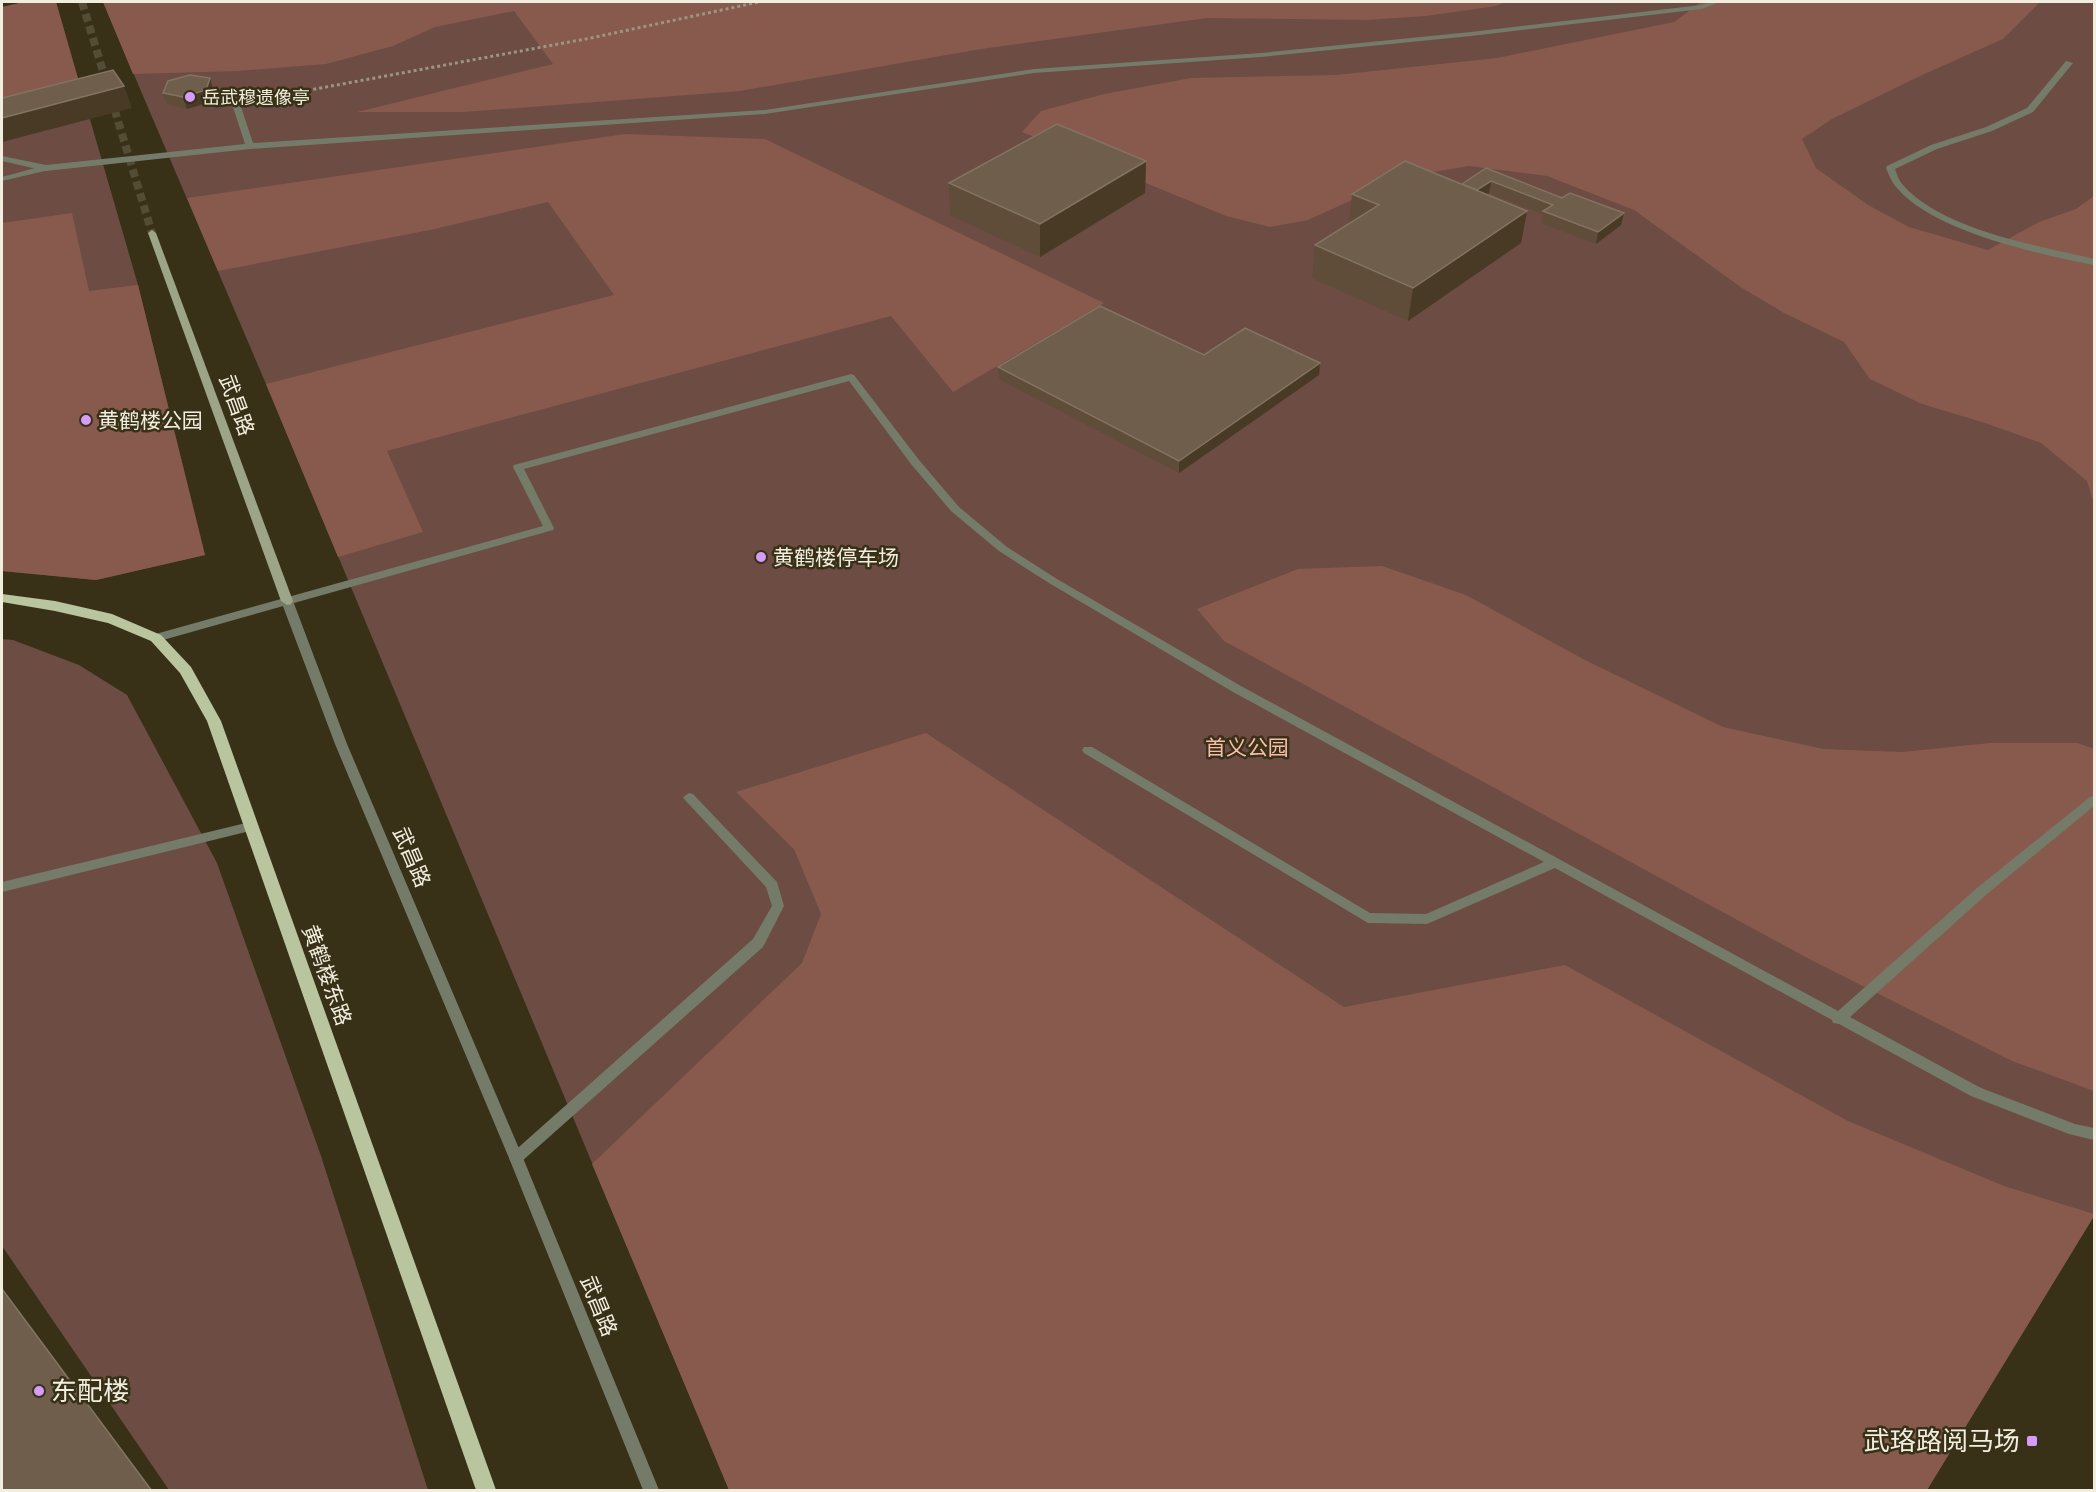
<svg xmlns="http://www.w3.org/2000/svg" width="2096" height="1492" font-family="'Space Grotesk','Noto Sans SC',sans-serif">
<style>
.green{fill:#6c4c43}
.forest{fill:#885a4d}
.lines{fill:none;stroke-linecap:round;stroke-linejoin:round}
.secondary-tunnel{stroke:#544d36;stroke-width:8;stroke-dasharray:8 4.5;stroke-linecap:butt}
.path{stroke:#9b9682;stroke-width:3;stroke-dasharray:3 3;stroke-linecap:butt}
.lane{fill:#757b69;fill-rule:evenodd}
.street{fill:#757b69;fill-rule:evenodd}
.secondary{fill:#9ca587;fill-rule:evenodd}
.primary{fill:#b9c59e;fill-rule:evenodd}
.wall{fill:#5f4c39}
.shaded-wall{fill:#493a25}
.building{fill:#6f5e4b;stroke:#837462;stroke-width:1.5}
.poi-dot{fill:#d59cfb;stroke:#383118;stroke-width:2}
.labels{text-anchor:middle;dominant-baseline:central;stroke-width:5;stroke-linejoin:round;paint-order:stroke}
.far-poi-label{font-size:18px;fill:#f2eedf;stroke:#383118;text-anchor:start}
.street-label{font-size:21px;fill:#f2eedf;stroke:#383118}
.poi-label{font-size:21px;fill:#f2eedf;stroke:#383118;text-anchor:start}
.park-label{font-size:21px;fill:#f9bcaa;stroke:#383118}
.near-poi-label{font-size:26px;fill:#f2eedf;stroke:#383118;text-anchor:start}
</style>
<rect width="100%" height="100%" fill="#383118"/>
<path class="green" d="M24 2H56L138 285 205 555 96 580 2 571V7Z
M103 2H2094V1216L1927 1490H729L266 384Z
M2 639 13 640 79 665 127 695 217 863 321 1156 428 1490H169L2 1246Z"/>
<path class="forest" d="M24 2H56L80 86 2 112V7Z
M103 2H1507L1496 6 1426 16 1367 20 1207 18 981 49 740 91 464 112H357L553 64 514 11 435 27 393 46 326 64 238 71 133 74Z
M1701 2H2040L2003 39 1920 76 1832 119 1802 139 1816 168 1868 205 1909 227 1988 250 2039 222 2076 209 2094 196V504L2087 481 2041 443 1985 423 1922 404 1870 379 1844 342 1784 313 1742 288 1634 210 1547 176 1469 166 1403 177 1308 220 1270 227 1226 216 1022 132 1041 111 1104 94 1191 78 1336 75 1497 58 1674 22Z
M625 134 765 139 1104 303 953 392 891 316 387 451 423 532 338 557 266 384 614 295 548 202 435 229 218 271 187 198Z
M72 213 89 291 138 285 205 555 96 580 2 571V223Z
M1382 566 1466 595 1585 660 1723 727 1823 749 1902 752 1990 743H2078L2094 749V1091L2012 1061 1811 960 1224 641 1197 609 1298 569Z
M926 733 1344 1007 1565 965 1848 1121 2004 1186 2094 1214V1216L1927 1490H729L592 1164 802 963 821 914 794 849 736 792Z"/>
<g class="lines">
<path class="secondary-tunnel" d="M82 2 152 233"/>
<path class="path" d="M272 97 591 38 759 2"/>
<path class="lane" d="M1710 2H1720L1702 9 1471 36 1261 57 1034 73 765 114 250 149 46 171 2 161V156L46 165 245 144 232 104 236 102 240 104 253 143 765 110 1034 69 1261 53 1471 32 1701 5Z
M2066 61 2073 63 2033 112 1992 131 1937 149 1895 169C1897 174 1899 181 1903 185 1942 230 2039 246 2094 259V265C2039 254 1934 232 1897 188 1892 183 1889 175 1886 168L1887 166 1931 145 1986 127 2027 108Z
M851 374 854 375 919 460 959 507 1007 547 1057 579 1241 686 1838 1011 1977 888 2090 797 2094 796V806L1987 894 1850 1017 1981 1088 2075 1124 2094 1128V1140L2069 1134 1971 1096 1839 1024 1833 1023 1832 1020 1555 868 1427 924 1368 923 1084 753 1082 750 1084 747H1092L1370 913 1426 914 1544 862 1233 692 1049 583 999 551 951 511 911 464 849 381 524 469 554 528 553 530 156 642 150 638 152 635 543 526 513 467 514 465Z
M689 793 693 794 777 882 784 906 763 947 521 1162 516 1164 511 1162 509 1158 511 1154 753 939 772 906 766 887 685 800 683 797Z
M250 822 254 824 256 827 254 830 2 892V882Z"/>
<path class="street" d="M46 165 50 168 49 170 2 181V177Z
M287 597 293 601 347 744 523 1158 659 1490H643L509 1158 335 744 281 601Z"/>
<path class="secondary" d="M152 230 156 233 293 601 291 604 287 605 281 601 148 233Z"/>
<path class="primary" d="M2 594 55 601 112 614 161 635 191 667 221 721 496 1490H476L207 721 180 673 151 641 108 623 55 611 2 602Z"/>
</g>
<path class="wall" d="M210 78 213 89 210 102 187 109 167 104 163 93Z
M1146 161 1145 193 1040 257 950 215 949 183Z
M1486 168 1562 198 1624 213 1621 225 1596 244 1541 223 1543 214 1489 193 1487 194 1527 211 1521 243 1408 321 1312 278 1315 245 1349 224 1352 194 1462 184Z
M1204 355 1320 363 1319 375 1179 473 999 379 998 367Z"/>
<path class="shaded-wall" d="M210 78 213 89 210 102 187 109 183 97Z
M124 86 132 108 2 142V118Z
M1146 161 1145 193 1040 257V224Z
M1491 181 1489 193 1455 216 1456 204Z
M1527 211 1521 243 1408 321 1413 288Z
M1624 213 1621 225 1596 244 1598 232Z
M1320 363 1319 375 1179 473V461Z"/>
<path class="building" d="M113 70 124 86 2 118V98Z
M190 75 210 78 206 90 183 97 163 93 168 81Z
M1057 124 1146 161 1040 224 949 183Z
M1405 161 1527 211 1413 288 1315 245 1379 205 1352 194Z
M1486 168 1562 198 1570 193 1624 213 1598 232 1543 211 1553 205 1491 181 1477 190 1462 184Z
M1100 306 1204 355 1245 328 1320 363 1179 461 998 367Z
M2 1289 152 1491H2Z"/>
<g class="poi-dot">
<circle cx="190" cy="97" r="6"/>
<circle cx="86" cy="420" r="6"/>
<circle cx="761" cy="557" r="6"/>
<circle cx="39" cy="1391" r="6"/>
<rect x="2026" y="1435" width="12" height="12" rx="3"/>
</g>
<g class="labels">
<g class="far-poi-label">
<text x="202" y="97">岳武穆遗像亭</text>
</g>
<g class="street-label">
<text transform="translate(237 405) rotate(70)">武昌路</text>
<text transform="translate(412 857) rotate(67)">武昌路</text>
<text transform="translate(327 975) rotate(70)">黄鹤楼东路</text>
<text transform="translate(599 1306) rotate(68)">武昌路</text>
</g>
<g class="poi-label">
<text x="98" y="420">黄鹤楼公园</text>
<text x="773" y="557">黄鹤楼停车场</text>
</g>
<g class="park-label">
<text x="1247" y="747">首义公园</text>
</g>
<g class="near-poi-label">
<text x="51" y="1391">东配楼</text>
<text x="2020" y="1441" text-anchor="end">武珞路阅马场</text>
</g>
</g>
<rect width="2096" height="1492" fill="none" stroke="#f2eedf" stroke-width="6"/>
</svg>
